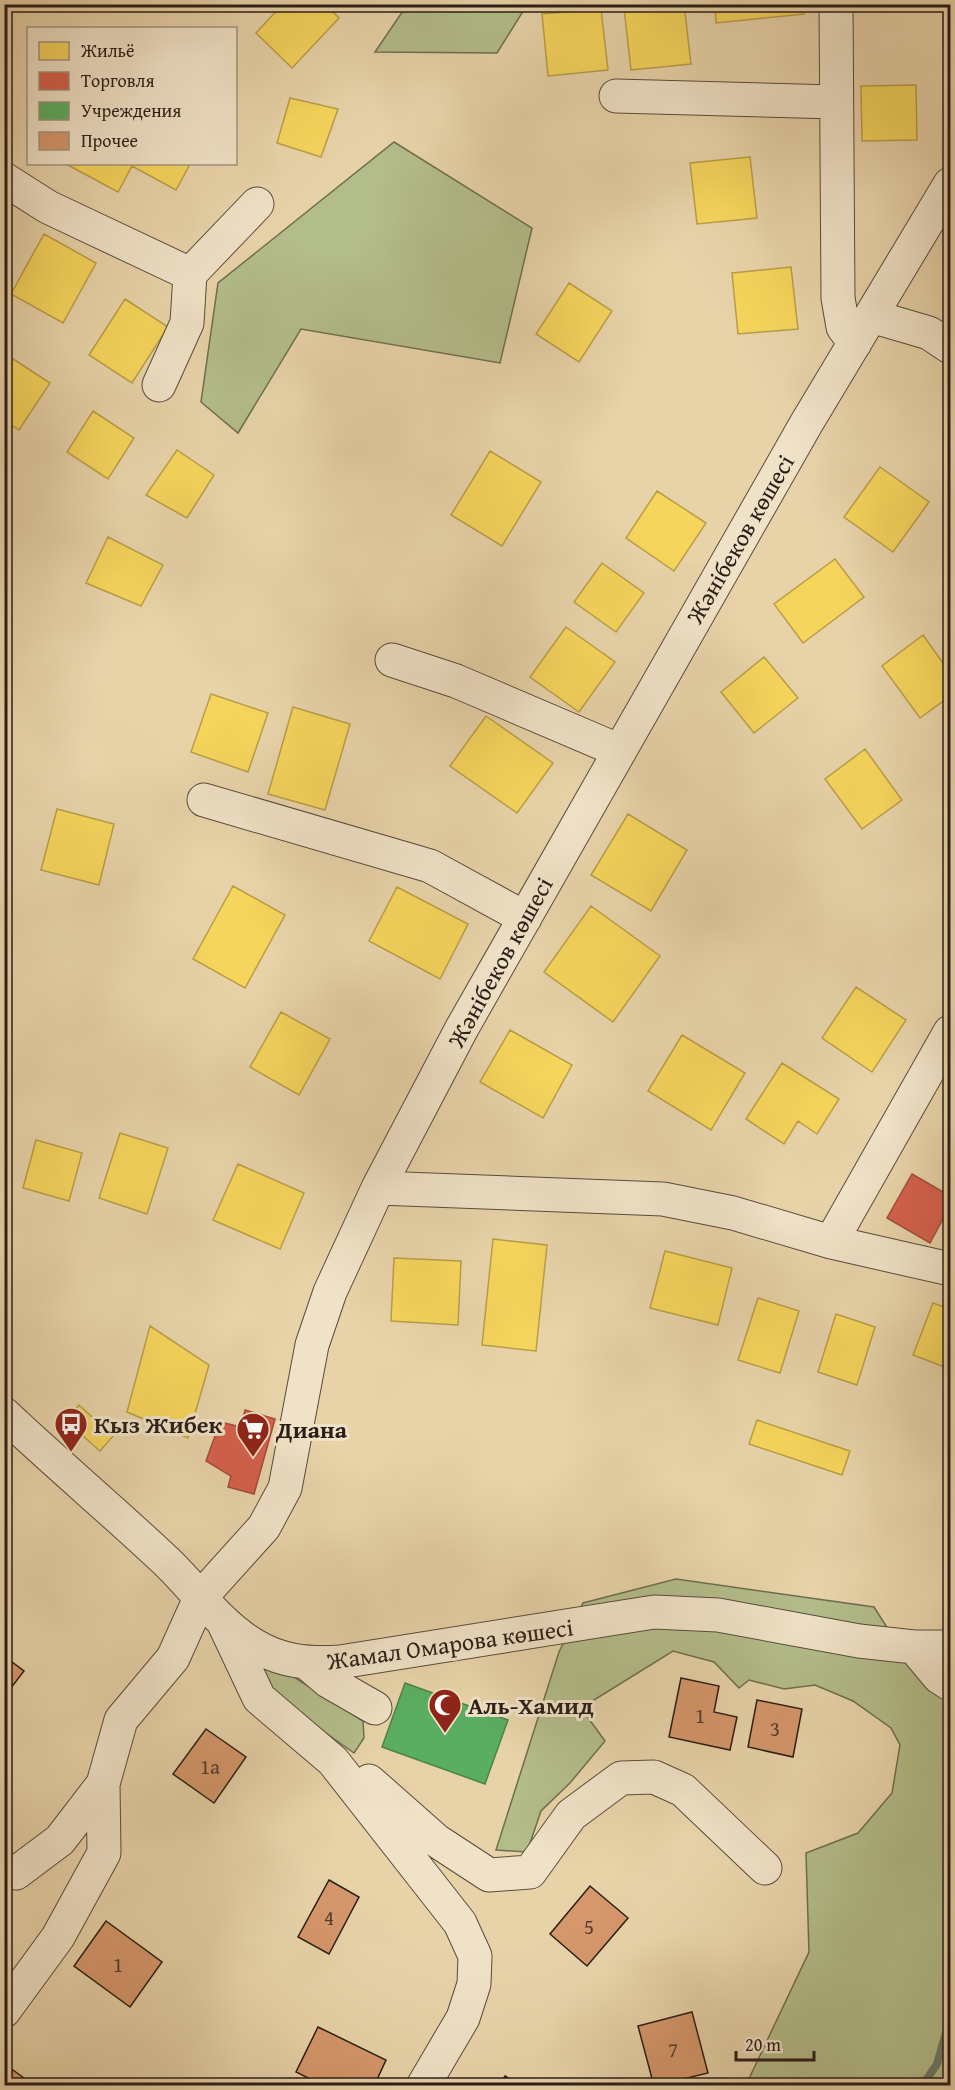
<svg xmlns="http://www.w3.org/2000/svg" width="955" height="2090" font-family="'Gentium Book Plus',serif">
<style>
.green{fill:#b3bd8a;stroke:#6e6e50;stroke-width:1.5}
.homes{fill:#f6d55c;stroke:#b99e47;stroke-width:1.5}
.shops{fill:#d6604d;stroke:#a24c3d;stroke-width:1.5}
.public{fill:#5aae61;stroke:#4c834b;stroke-width:1.5}
.lines{fill:none;stroke-linecap:round;stroke-linejoin:round}
.stream{stroke:#6c7b6c;stroke-width:8}
.building{fill:#d5976b;stroke:#2a1e17;stroke-width:1.5}
.minor-casing{stroke:#5a4b3c;stroke-width:35}
.minor{stroke:#f0e2c7;stroke-width:33}
.labels{text-anchor:middle;dominant-baseline:central;stroke-width:6;stroke-linejoin:round;paint-order:stroke}
.number-label{font-size:21px;fill:#553c2c}
.street-label{font-size:24px;fill:#2a1e17;stroke:#f0e2c7}
.poi-label{font-size:24px;font-weight:bold;fill:#2a1e17;stroke:#f0e2c7;text-anchor:start}
</style>
<rect width="100%" height="100%" fill="#e8d3a9"/>
<filter id="stains"><feTurbulence type="fractalNoise" baseFrequency=".00333" numOctaves="4"/><feColorMatrix values="0 0 0 0 .2 0 0 0 0 .09 0 0 0 0 .02 0 0 0 .5 -.17"/></filter>
<radialGradient id="worn" r=".72"><stop offset=".6" stop-color="#630" stop-opacity="0"/><stop offset="1" stop-color="#630" stop-opacity=".3"/></radialGradient>
<path class="green" d="M407 5V4L527 5 497 53 375 52Z
M394 142 532 228 500 363 301 329 238 433 201 402 218 283Z
M676 1579 874 1607 918 1676 950 1701V2085H746L809 1952 806 1853 858 1833 892 1793 900 1745 891 1728 853 1701 815 1685 784 1689 749 1680 739 1688 714 1662 673 1651 581 1708 605 1741 570 1783 541 1811 527 1852 496 1850 559 1652 583 1603Z
M239 1642 363 1721 364 1738 354 1753 282 1702Z"/>
<path class="homes" d="M283 4H325L339 18 292 68 256 33Z
M663 4H684L691 64 631 70 624 8Z
M715 4H803L804 14 716 23Z
M601 9 608 70 548 76 542 14Z
M916 85 917 140 862 141 861 86Z
M290 98 338 109 321 157 277 143Z
M750 157 757 218 697 224 690 163Z
M66 164H190L176 190 132 166 118 192Z
M44 234 96 263 63 323 11 294Z
M791 267 798 329 738 334 732 273Z
M569 283 612 311 579 362 536 334Z
M125 299 168 327 132 383 89 355Z
M4 353 50 383 19 430 4 420Z
M93 411 134 438 108 479 67 452Z
M177 450 214 475 187 518 146 495Z
M490 451 541 482 502 546 451 515Z
M880 467 929 502 893 552 844 517Z
M657 491 706 523 674 571 626 538Z
M108 537 163 565 141 606 86 583Z
M835 559 864 597 803 643 774 604Z
M602 563 644 593 616 632 574 602Z
M566 627 615 662 579 712 530 677Z
M923 635 950 673V696L920 718 882 666Z
M764 657 798 698 754 733 721 692Z
M211 694 268 713 248 772 191 752Z
M293 707 350 724 325 810 268 794Z
M486 716 553 763 517 813 450 766Z
M865 749 902 800 862 829 825 779Z
M57 809 114 824 99 885 41 870Z
M628 814 687 850 651 911 591 875Z
M233 886 285 915 245 988 193 959Z
M397 887 468 924 440 979 369 941Z
M591 906 660 956 613 1022 544 972Z
M856 987 906 1020 872 1072 822 1038Z
M281 1012 330 1039 299 1095 250 1067Z
M510 1030 572 1065 543 1118 480 1082Z
M682 1035 745 1073 711 1130 648 1091Z
M782 1063 839 1099 817 1134 798 1121 784 1144 746 1119Z
M120 1133 168 1148 147 1214 99 1198Z
M36 1140 82 1153 69 1201 23 1188Z
M238 1164 304 1193 280 1249 213 1220Z
M493 1239 547 1245 536 1351 482 1345Z
M665 1251 732 1268 718 1325 650 1308Z
M394 1258 461 1261 458 1325 391 1321Z
M758 1298 799 1311 780 1373 738 1360Z
M933 1303 950 1309V1369L913 1355Z
M836 1314 875 1327 857 1385 818 1372Z
M150 1326 209 1365 188 1438 127 1412Z
M79 1405 113 1436 100 1451 66 1421Z
M757 1420 850 1451 842 1475 749 1444Z"/>
<path class="shops" d="M912 1174 950 1196V1206L930 1243 887 1218Z
M245 1410 275 1419 254 1494 228 1487 231 1476 206 1461 220 1422 241 1427Z"/>
<path class="public" d="M405 1683 508 1720 485 1784 382 1747Z"/>
<g class="lines">
<path class="stream" d="M922 2086 937 2064 950 2019"/>
</g>
<path class="building" d="M4 1656 24 1671 4 1697Z
M681 1678 719 1686 714 1712 737 1717 730 1750 669 1737Z
M757 1700 802 1709 793 1757 748 1747Z
M206 1729 246 1757 214 1803 173 1774Z
M329 1880 359 1897 329 1954 298 1937Z
M590 1886 628 1918 587 1966 550 1934Z
M106 1921 162 1962 130 2007 74 1966Z
M692 2012 708 2073 654 2086 638 2026Z
M318 2027 386 2060 374 2086H324L296 2072Z
M13 2070 35 2086H4Z
M505 2076 521 2086H499Z"/>
<g class="lines">
<g class="minor-casing">
<path id="minor" d="M836 4 838 298 843 327 855 343
M616 96 836 102
M4 179 48 207 190 274 257 204
M871 316 929 333 950 347
M159 385 187 323 190 274
M392 660 456 681 620 751
M204 800 430 866 525 918
M378 1188 663 1199 733 1213 831 1242 950 1269
M831 1242 950 1032
M4 1414C58 1465 114 1512 167 1562 196 1590 218 1623 252 1644 281 1662 308 1664 340 1662L654 1612 718 1615 859 1641 914 1647H950
M225 1626 259 1698 333 1761 460 1923 475 1956 474 1984 463 2018 423 2086
M914 1647 939 1677 950 1684
M308 1664 328 1681 375 1708
M369 1781 437 1841 489 1875 530 1872 571 1815 621 1778 654 1777 683 1790 765 1868
M16 1873 60 1840 103 1784 121 1720 173 1658 200 1598 264 1527 285 1488 312 1345 330 1292 378 1188 462 1028 806 424 950 184
M4 2011 58 1937 104 1853 103 1784"/>
</g>
<use href="#minor" class="minor"/>
</g>
<defs>
<g id="bus-pin" transform="scale(1.725)"><path d="M0 17L-7.5 6A9.5 9.5 0 1 1 7.5 6Z" fill="#8f2418" stroke="#f0e2c7"/><path d="M-5-6H5V4H4V6H2V4H-2V6H-4V4H-5ZM-3.5-4V0h7V-4ZM-3.5 1.2v1.5H-2V1.2ZM2 1.2v1.5H3.5V1.2Z" fill="#fff"/></g>
<g id="supermarket-pin" transform="scale(1.725)"><path d="M0 17L-7.5 6A9.5 9.5 0 1 1 7.5 6Z" fill="#8f2418" stroke="#f0e2c7"/><path d="M-6-5.5h2.5l.6 2H6L4.5 2H-2.5L-4.4-4H-6ZM-1.5 3.2a1.3 1.3 0 1 0 .1 0ZM3 3.2a1.3 1.3 0 1 0 .1 0Z" fill="#fff"/></g>
<g id="mosque-pin" transform="scale(1.725)"><path d="M0 17L-7.5 6A9.5 9.5 0 1 1 7.5 6Z" fill="#8f2418" stroke="#f0e2c7"/><path d="M3.5-4.9A6 6 0 1 0 3.5 4.9A5 5 0 1 1 3.5-4.9Z" fill="#fff"/></g>
</defs>
<g fill-rule="evenodd">
<use href="#bus-pin" x="71" y="1424"/>
<use href="#supermarket-pin" x="253" y="1429"/>
<use href="#mosque-pin" x="445" y="1705"/>
</g>
<g class="labels">
<g class="number-label">
<text x="700" y="1715">1</text>
<text x="775" y="1728">3</text>
<text x="210" y="1766">1а</text>
<text x="329" y="1917">4</text>
<text x="589" y="1926">5</text>
<text x="118" y="1964">1</text>
<text x="673" y="2049">7</text>
</g>
<g class="street-label">
<text transform="translate(740 539) rotate(-60)">Жәнібеков көшесі</text>
<text transform="translate(500 962) rotate(-61)">Жәнібеков көшесі</text>
<text transform="translate(450 1644) rotate(-8)">Жамал Омарова көшесі</text>
</g>
<g class="poi-label">
<text x="94" y="1424">Кыз Жибек</text>
<text x="276" y="1429">Диана</text>
<text x="468" y="1705">Аль-Хамид</text>
</g>
</g>
<rect width="955" height="2090" fill="none" stroke="#e8d3a9" stroke-width="24"/>
<rect x="6" y="6" width="943" height="2078" fill="none" stroke="#2a1e17" stroke-width="3"/>
<rect x="12" y="12" width="931" height="2066" fill="none" stroke="#2a1e17" stroke-width="1.5"/>
<rect x="27" y="27" width="210" height="138" fill="#f0e2c7" stroke="#a19481" stroke-width="1.5"/>
<rect x="39" y="42" width="30" height="18" fill="#f6d55c" stroke="#a19481" stroke-width="1.5"/>
<text x="81" y="57" font-size="18" fill="#2a1e17">Жильё</text>
<rect x="39" y="72" width="30" height="18" fill="#d6604d" stroke="#a19481" stroke-width="1.5"/>
<text x="81" y="87" font-size="18" fill="#2a1e17">Торговля</text>
<rect x="39" y="102" width="30" height="18" fill="#5aae61" stroke="#a19481" stroke-width="1.5"/>
<text x="81" y="117" font-size="18" fill="#2a1e17">Учреждения</text>
<rect x="39" y="132" width="30" height="18" fill="#d5976b" stroke="#a19481" stroke-width="1.5"/>
<text x="81" y="147" font-size="18" fill="#2a1e17">Прочее</text>
<path d="M736 2051v9h78v-9" fill="none" stroke="#2a1e17" stroke-width="3"/>
<text x="745" y="2051" font-size="18" fill="#2a1e17" stroke="#f0e2c7" stroke-width="4.5" paint-order="stroke">20 m</text>
<rect width="100%" height="100%" filter="url(#stains)"/>
<rect width="100%" height="100%" fill="url(#worn)"/>
</svg>
